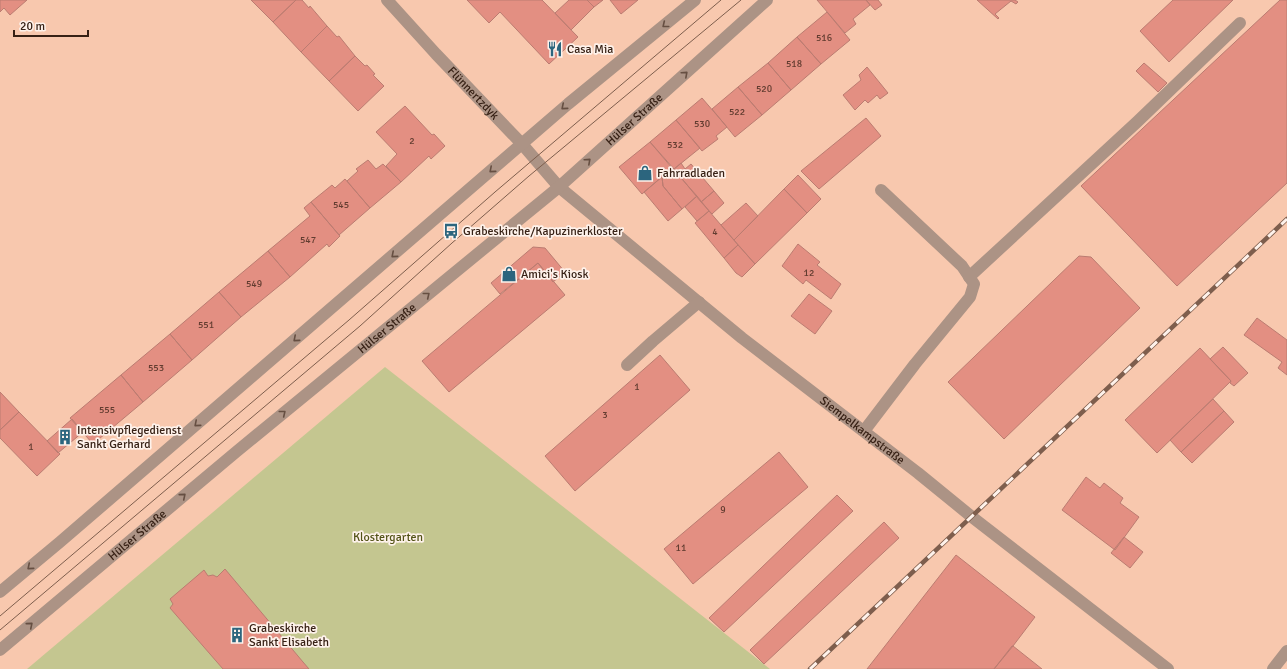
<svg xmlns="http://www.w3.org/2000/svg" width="1287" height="669" font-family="Signika,sans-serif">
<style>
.green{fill:#c4c690}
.building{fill:#e38f82;stroke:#bb7c71}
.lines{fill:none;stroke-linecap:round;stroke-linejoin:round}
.minor{stroke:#ac9385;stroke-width:12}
.tram{stroke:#7e5e4d;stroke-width:1}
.rail-casing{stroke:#7e5e4d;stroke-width:4.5}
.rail{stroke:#fef2eb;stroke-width:3;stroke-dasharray:9;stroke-linecap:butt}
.oneway{stroke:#664f42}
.labels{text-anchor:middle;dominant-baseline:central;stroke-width:3.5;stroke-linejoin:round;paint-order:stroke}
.number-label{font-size:10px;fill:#623c30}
.poi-label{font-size:12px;fill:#372115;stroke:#fef2eb;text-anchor:start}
.street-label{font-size:12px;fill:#372115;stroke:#fef2eb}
.park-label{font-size:12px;fill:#525216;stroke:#fef2eb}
</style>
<rect width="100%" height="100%" fill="#f8c8ae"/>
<path class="green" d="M385 367 770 669H27Z"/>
<path class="building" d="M0 0H27L10 15 4 8 0 12Z
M251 0H296L273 22Z
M296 0H302L309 8 310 6 327 26 301 52 273 22Z
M467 0H542L578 37 549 64 500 12 489 23Z
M569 0H587L594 7 571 30 555 13Z
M587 0H603L594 7Z
M610 0H638L621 14Z
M817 0H866L870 5 853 19 856 24 845 33Z
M866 0H878L882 5 875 10Z
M977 0H1015L1018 2 1016 4 1011 1 995 14 999 18 998 19Z
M1173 0H1233L1169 62 1140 31Z
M1280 0H1287V183L1177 286 1081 186Z
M827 12 850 40 821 64 797 37Z
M327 26 337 37 339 36 355 56 329 81 301 52Z
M797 37 821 64 791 90 768 63Z
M355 56 365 66 367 65 375 74 373 75 384 86 358 111 329 81Z
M768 63 791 90 762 115 738 87Z
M1144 63 1167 83 1158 92 1136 71Z
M867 67 888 93 880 99 877 95 868 103 865 100 855 110 843 95 861 80 859 75Z
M738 87 762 115 735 137 712 109Z
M702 98 727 127 716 136 718 139 702 151 676 120Z
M405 106 432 135 434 134 445 146 431 159 429 156 401 182 386 166 397 154 376 132Z
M866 118 881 136 819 189 801 171Z
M676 120 700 148 674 169 650 142Z
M650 142 672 168 642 194 619 167Z
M368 160 376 169 383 164 401 182 370 208 347 181 358 171 356 169Z
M681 163 685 169 691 164 714 191 701 202 674 169Z
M672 168 697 196 682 209 663 186 662 177Z
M798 175 821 199 807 213 784 189Z
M662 177 663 186 682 209 668 221 644 192Z
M345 179 370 208 339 235 311 202 332 185 335 188Z
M784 189 807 213 755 264 734 240Z
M714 191 724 203 712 214 701 202Z
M697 196 709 211 697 221 685 207Z
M311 202 340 236 329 247 327 244 290 277 268 251 310 216 304 208Z
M746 203 758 216 734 240 721 225Z
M709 211 738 245 724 258 695 223Z
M798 244 820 262 817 265 841 284 831 299 806 280 803 284 782 266Z
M738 245 755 264 742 277 736 273 724 258Z
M533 247 545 248 565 272 553 282 538 263 500 294 491 283Z
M268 251 290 277 241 317 219 292Z
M1079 256 1091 257 1140 308 1004 439 948 382Z
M538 263 565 295 449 392 422 361Z
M219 292 241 317 192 360 170 334Z
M809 294 832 311 815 334 791 316Z
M1257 318 1287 340V375L1278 368 1282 362 1244 335Z
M170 334 192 360 143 402 121 375Z
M1223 347 1248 373 1234 386 1230 383 1231 381 1210 359Z
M1200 348 1231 381 1157 453 1125 420Z
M660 355 690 390 575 491 545 456Z
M121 375 143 402 93 444 70 418Z
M0 392 19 412 0 430Z
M1213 399 1224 411 1181 452 1170 440Z
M1224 411 1234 422 1192 463 1181 452Z
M19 412 60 454 37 476 0 438V430Z
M72 419 83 432 58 453 47 441Z
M779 452 808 487 693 584 664 549Z
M1086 477 1100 488 1104 483 1123 498 1120 503 1139 517 1115 550 1062 510Z
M837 495 853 511 724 632 709 618Z
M884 522 899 538 764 664 750 650Z
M1124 537 1143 552 1130 568 1111 553Z
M956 555 1035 617 1013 646 994 669H867Z
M225 569 303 662 309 669H223L170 608 173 604 170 599 204 570 208 576 213 575 217 577Z
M1012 646H1013L1042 669H994Z"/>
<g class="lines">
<g class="minor">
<path id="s1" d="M387 0 436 54 522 144 559 187 742 338 918 473 972 517 1168 669"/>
<path d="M969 277 1137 122 1240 23"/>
<path d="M627 365 653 341 699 302"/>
<path d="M864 431 915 364 970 297 974 284 962 266 881 190"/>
<path d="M0 592 60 542 568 104 695 0"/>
<path id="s2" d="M0 650 236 452 559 187 767 0"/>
<path d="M1273 669 1287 651"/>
</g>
<path class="tram" d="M0 616 349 320 495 192 721 0
M0 630 360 326 452 243 529 176 741 0"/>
<g class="rail-casing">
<path id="rail" d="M810 669 1287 219"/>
</g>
<use href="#rail" class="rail"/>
</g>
<defs><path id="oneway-chevron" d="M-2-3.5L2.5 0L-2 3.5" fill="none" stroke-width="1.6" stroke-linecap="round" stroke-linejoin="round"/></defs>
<g class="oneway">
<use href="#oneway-chevron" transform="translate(665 25) rotate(141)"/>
<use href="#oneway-chevron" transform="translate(685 74) rotate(-42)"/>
<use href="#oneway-chevron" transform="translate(564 107) rotate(140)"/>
<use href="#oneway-chevron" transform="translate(588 161) rotate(-42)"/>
<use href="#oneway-chevron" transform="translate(492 170) rotate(139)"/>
<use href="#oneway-chevron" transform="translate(394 255) rotate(139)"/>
<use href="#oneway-chevron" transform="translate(427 295) rotate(-39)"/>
<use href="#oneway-chevron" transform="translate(296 339) rotate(139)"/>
<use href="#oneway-chevron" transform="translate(283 413) rotate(-39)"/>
<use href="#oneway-chevron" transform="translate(197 424) rotate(139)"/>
<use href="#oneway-chevron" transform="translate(183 496) rotate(-40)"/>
<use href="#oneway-chevron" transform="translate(30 567) rotate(140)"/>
<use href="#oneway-chevron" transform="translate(30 625) rotate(-40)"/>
</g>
<defs>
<g id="restaurant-bare" transform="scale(1.2)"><path d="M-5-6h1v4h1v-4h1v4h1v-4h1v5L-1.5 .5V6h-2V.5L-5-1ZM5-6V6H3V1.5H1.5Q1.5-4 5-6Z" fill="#2c657e" stroke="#fef2eb" stroke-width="2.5" paint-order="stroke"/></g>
<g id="shop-bare" transform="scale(1.2)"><path d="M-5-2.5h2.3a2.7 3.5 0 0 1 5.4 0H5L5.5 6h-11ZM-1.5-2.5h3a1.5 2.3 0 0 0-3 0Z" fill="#2c657e" stroke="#fef2eb" stroke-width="2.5" paint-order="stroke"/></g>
<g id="bus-bare" transform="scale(1.2)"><path d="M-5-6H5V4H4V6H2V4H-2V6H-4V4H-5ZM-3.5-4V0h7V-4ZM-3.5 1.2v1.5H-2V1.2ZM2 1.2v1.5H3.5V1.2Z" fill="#2c657e" stroke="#fef2eb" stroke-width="2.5" paint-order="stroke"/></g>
<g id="building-bare" transform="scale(1.2)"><path d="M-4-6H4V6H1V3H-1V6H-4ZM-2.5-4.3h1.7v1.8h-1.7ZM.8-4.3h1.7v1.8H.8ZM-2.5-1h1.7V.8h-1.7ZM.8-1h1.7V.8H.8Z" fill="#2c657e" stroke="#fef2eb" stroke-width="2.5" paint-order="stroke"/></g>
</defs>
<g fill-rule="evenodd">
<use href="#restaurant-bare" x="555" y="49"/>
<use href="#shop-bare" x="645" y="173"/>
<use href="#bus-bare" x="451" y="231"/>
<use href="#shop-bare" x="509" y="274"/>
<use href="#building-bare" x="65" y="437"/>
<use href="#building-bare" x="237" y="635"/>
</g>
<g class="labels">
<g class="number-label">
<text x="824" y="38">516</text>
<text x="794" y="64">518</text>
<text x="764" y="89">520</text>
<text x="737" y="112">522</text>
<text x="702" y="124">530</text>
<text x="412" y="141">2</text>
<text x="675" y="145">532</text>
<text x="341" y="205">545</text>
<text x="715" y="232">4</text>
<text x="308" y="240">547</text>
<text x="809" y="273">12</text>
<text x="254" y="284">549</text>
<text x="206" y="325">551</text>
<text x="156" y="368">553</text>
<text x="637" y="387">1</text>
<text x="107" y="410">555</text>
<text x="605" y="415">3</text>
<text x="31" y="447">1</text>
<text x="723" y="510">9</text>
<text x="681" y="548">11</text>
</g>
<g class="poi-label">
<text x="567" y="49">Casa Mia</text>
<text x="657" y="173">Fahrradladen</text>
<text x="463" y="231">Grabeskirche/Kapuzinerkloster</text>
<text x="521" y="274">Amici's Kiosk</text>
<text x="77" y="430">Intensivpflegedienst<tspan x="77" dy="14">Sankt Gerhard</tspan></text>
<text x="249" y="628">Grabeskirche<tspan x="249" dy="14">Sankt Elisabeth</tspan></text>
</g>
<g class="street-label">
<text stroke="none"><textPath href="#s1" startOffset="127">Flünnertzdyk</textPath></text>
<text stroke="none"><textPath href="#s2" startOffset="827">Hülser Straße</textPath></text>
<text stroke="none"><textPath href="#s2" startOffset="503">Hülser Straße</textPath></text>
<text stroke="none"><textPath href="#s1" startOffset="643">Siempelkampstraße</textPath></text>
<text stroke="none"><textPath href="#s2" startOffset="179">Hülser Straße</textPath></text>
</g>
<g class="park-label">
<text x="388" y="537">Klostergarten</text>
</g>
</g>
<path d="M14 30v6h74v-6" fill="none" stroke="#372115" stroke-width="2"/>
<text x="20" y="30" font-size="12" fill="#372115" stroke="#fef2eb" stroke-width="3" paint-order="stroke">20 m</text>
</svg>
